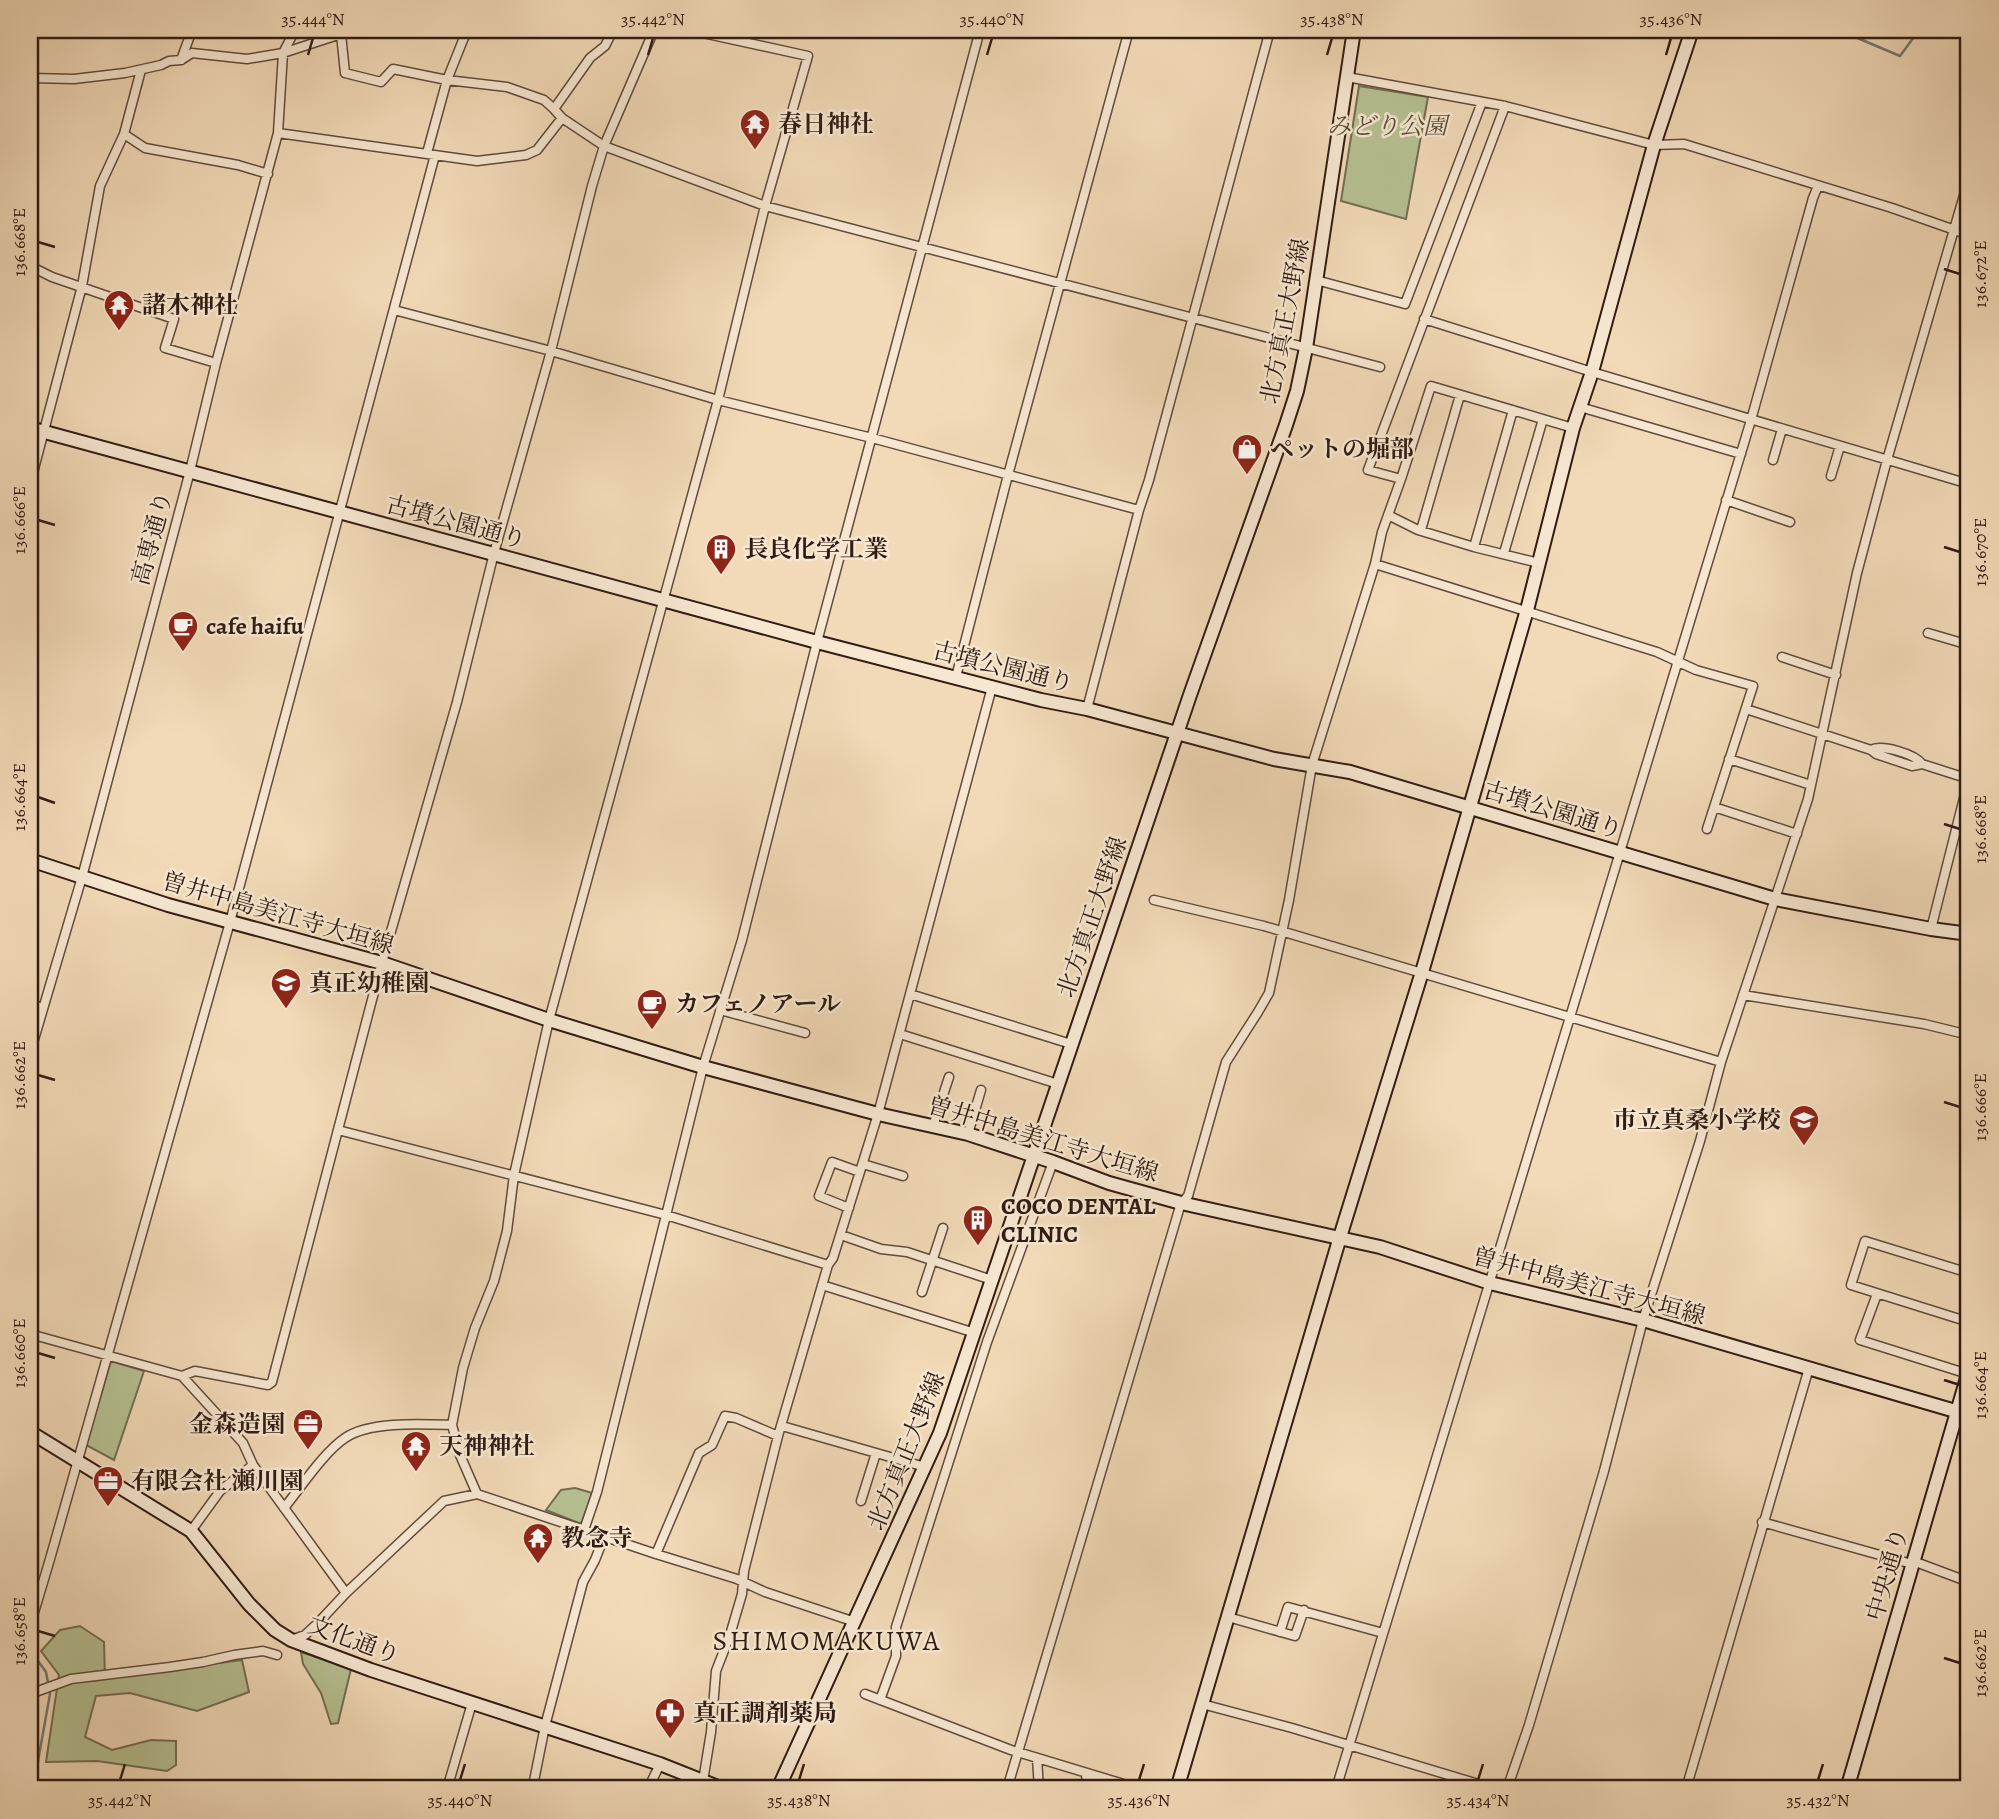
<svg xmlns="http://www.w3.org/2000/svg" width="1999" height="1819" font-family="Alegreya,'Noto Serif JP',serif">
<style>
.green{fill:#b6c193;stroke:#746e53;stroke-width:2}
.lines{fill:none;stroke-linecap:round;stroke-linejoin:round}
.stream{stroke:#747977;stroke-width:2.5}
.street-casing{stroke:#614c3c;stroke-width:11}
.secondary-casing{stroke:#311c13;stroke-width:16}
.street{stroke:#f7e7d1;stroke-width:8}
.secondary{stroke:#f7e7d1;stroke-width:12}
.ticks{fill:none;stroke:#311c13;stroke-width:2.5}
.labels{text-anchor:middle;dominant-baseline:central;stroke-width:5;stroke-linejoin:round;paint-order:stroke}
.poi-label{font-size:24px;font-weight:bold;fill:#311c13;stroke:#f7e7d1;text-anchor:start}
.park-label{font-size:24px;font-style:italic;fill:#594e39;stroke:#f7e7d1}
.street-label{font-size:24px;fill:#311c13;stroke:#f7e7d1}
.quarter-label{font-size:28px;letter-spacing:2px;fill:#311c13;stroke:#f7e7d1}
.neatline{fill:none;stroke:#311c13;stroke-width:2.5}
.ticks-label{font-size:18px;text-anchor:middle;fill:#311c13}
</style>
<rect width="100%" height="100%" fill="#f2dab8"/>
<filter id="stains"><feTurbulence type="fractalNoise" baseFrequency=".00286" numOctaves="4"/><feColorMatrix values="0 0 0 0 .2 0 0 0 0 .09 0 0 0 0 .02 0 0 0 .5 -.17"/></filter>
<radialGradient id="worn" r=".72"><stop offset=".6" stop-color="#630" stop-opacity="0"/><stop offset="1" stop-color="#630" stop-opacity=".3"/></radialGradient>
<path class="green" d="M1359 86 1428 97 1406 219 1341 201Z
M111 1361 144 1371 114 1460 86 1445Z
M575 1488 592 1493 581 1524 546 1510 561 1490Z
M80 1626 104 1642 105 1678 242 1660 249 1692 197 1711 130 1693 96 1696 85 1737 112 1750 151 1740 176 1741V1765L167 1771 97 1761 46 1762 59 1675 41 1651 60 1630Z
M301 1652 351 1669 338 1723 331 1724 321 1693 303 1664Z"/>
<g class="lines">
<path class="stream" d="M1850 30 1848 34 1900 56 1919 30
M30 1656 38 1661 46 1672 50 1694 33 1789"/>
<g class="street-casing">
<path id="street" d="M181 60 192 30
M1347 77 1505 106 1654 145 1684 144 1892 208 1969 235
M30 78 74 79 125 73 161 65 169 61 181 60 192 53 247 59 283 53 341 34 345 73 381 82 393 69 447 80 507 87 544 100 554 109 562 118 604 146 765 206 1380 367
M554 109 590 58 605 46 613 30
M278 133 477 161 526 155 537 150 562 118
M124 134 145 148 238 165 268 174
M427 153 447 80 467 30
M30 266 52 277 174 319 165 348 216 363
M1316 280 1405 304 1482 102
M394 310 551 351 718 400 872 438 1139 510
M1424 319 1592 372 1969 484
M1580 407 1741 454
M1773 460 1782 429
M1831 476 1840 446
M1401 479 1431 386 1573 428
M30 484 82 286 100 186 124 134 141 70
M1726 500 1790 522
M1388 515 1418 530 1474 547 1539 563
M1421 530 1460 395
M1474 547 1513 410
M1504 553 1543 419
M1375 564 1657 652 1696 670 1753 686 1707 829
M1928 633 1969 645
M1782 657 1836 675
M956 677 1008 475 1129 30
M1087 709 1139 510 1149 480 1270 30
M1746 709 1871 750 1876 754 1912 766 1922 764 1969 779
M1871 750C1882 744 1915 754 1922 764
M1729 759 1811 785
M1714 807 1797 834
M1154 900 1264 926 1721 1062
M1931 929 1969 778
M910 994 1071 1044
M1743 995 1924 1024 1969 1035
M30 1004 43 1008
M720 1010 805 1033
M900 1034 1058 1084
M30 1053 82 877 190 471 216 363 278 133 283 53 295 30
M933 1126 949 1077
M338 1130 666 1215 828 1265 778 1436 744 1571 742 1594 730 1635 716 1671 711 1732 704 1775 699 1780
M968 1134 981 1090
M863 1164 903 1176
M849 1208 819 1196 832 1162 860 1172
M841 1235 881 1249 907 1252 992 1280
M828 1265 833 1258 878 1114 992 687
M1969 1273 1865 1241 1851 1285 1969 1322
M822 1285 975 1333
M922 1292 943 1228
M1877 1294 1860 1340 1968 1374
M30 1334 182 1376 243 1443 253 1465 346 1593
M182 1376 195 1371 268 1385 272 1382 379 973 457 702 494 553 551 351 592 186 604 146 654 30
M782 1426 925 1467
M477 1494 460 1455 452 1425 463 1368 475 1328 494 1281 507 1231 514 1175 549 1020 718 400 765 206 808 56 689 30
M861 1501 876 1453
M284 1508C301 1487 324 1452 345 1438 369 1421 423 1424 452 1425
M1762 1522 1912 1564
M584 1530 597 1492 703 1067 742 940 817 642 980 30
M191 1531 220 1491 253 1465
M656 1554 699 1453 712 1445 725 1416 736 1418 778 1436
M1913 1561 1969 1582
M1228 1617 1295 1636 1304 1610
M30 1626 50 1559 230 922 435 155
M1280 1632 1288 1607 1383 1633
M291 1640 305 1635 318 1623 346 1593 444 1501 477 1494 656 1554 737 1579 765 1592 855 1622
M30 1694 71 1679 170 1667 203 1662 234 1655 263 1651 277 1655
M865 1694 1011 1750 1140 1789
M880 1700 896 1656V1627L987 1342 1053 1162
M1202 1704 1292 1728 1495 1789
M1037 1758 1039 1789
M1086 1773 1087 1789
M447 1789 472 1703
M528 1789 534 1781 545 1726 583 1582 595 1560 604 1537
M648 1789 660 1764
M1007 1789 1181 1203 1188 1196 1226 1062 1258 1012 1269 993 1289 900 1312 765 1375 564 1382 532 1401 479 1368 470 1505 106
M1336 1789 1751 420 1813 198 1818 186
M1507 1789 1529 1725 1604 1471 1643 1320 1700 1141 1721 1062 1808 799 1857 573 1887 460 1969 178
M1686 1789 1809 1368"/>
</g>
<g class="secondary-casing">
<path id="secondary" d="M30 428 817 642 1041 700 1087 709 1274 759 1350 772 1775 899 1931 929 1969 934
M30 860 168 905 382 963 549 1020 703 1067 878 1114 968 1134 1053 1162 1109 1183 1181 1203 1380 1247 1490 1283 1643 1320 1969 1415
M30 1432 191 1531 249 1604 275 1630 291 1640 371 1670 660 1764 723 1789
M778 1789 940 1433 1190 695 1286 425 1297 391 1306 348 1354 30
M1177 1789 1340 1237 1422 972 1527 610 1573 428 1592 372 1654 145 1692 30
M1847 1789 1969 1371"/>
</g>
<use href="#street" class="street"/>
<use href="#secondary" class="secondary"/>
</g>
<path class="ticks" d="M308 55 313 38M648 55 653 38M987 55 992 38M1327 55 1332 38M1666 55 1671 38M38 242 55 247M1944 269 1960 274M38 520 55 525M1944 547 1960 552M38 797 55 803M1944 824 1960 829M38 1075 55 1080M1944 1102 1960 1107M38 1353 55 1358M1944 1380 1960 1385M38 1631 55 1636M1944 1658 1960 1663M120 1780 125 1764M460 1780 465 1764M799 1780 804 1764M1139 1780 1144 1764M1478 1780 1483 1764M1818 1780 1823 1764"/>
<defs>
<g id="temple-pin" transform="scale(1.575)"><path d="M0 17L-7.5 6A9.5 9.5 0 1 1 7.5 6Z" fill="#8f2418" stroke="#f7e7d1"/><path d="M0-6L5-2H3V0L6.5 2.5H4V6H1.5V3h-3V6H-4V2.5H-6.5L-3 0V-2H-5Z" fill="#fff"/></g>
<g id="shop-pin" transform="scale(1.575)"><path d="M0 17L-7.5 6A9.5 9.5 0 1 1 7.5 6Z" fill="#8f2418" stroke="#f7e7d1"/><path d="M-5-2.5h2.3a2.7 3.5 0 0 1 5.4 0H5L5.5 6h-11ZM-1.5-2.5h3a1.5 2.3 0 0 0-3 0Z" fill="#fff"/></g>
<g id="building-pin" transform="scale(1.575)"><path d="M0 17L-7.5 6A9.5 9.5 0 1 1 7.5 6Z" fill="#8f2418" stroke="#f7e7d1"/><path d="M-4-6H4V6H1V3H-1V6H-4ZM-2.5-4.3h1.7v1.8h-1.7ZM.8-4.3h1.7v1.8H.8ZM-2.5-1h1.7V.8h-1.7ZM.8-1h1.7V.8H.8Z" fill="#fff"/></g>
<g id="cafe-pin" transform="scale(1.575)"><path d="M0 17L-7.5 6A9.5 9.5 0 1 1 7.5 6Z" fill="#8f2418" stroke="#f7e7d1"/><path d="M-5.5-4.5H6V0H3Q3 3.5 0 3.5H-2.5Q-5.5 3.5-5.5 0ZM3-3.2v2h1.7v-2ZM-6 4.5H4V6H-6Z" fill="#fff"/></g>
<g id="school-pin" transform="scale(1.575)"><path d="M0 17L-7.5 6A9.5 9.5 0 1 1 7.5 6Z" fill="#8f2418" stroke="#f7e7d1"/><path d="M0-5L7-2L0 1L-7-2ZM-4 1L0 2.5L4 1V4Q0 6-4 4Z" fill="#fff"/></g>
<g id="office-pin" transform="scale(1.575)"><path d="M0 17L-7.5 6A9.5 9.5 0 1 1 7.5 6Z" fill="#8f2418" stroke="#f7e7d1"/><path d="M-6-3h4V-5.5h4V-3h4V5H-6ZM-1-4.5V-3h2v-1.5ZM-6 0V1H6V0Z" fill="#fff"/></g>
<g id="pharmacy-pin" transform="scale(1.575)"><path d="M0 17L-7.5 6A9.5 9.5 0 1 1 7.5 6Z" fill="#8f2418" stroke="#f7e7d1"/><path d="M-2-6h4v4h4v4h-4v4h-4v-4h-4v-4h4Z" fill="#fff"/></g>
</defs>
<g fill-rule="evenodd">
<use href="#temple-pin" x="755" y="124"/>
<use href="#temple-pin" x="119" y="305"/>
<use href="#shop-pin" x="1247" y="449"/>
<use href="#building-pin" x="721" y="549"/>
<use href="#cafe-pin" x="183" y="626"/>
<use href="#school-pin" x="286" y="983"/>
<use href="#cafe-pin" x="652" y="1004"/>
<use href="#school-pin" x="1804" y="1120"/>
<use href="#building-pin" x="978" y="1220"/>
<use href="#office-pin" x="308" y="1424"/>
<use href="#temple-pin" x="416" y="1446"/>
<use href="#office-pin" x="108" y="1481"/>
<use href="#temple-pin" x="538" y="1538"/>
<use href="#pharmacy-pin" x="670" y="1713"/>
</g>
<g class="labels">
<g class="poi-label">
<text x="778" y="124">春日神社</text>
<text x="142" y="305">諸木神社</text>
<text x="1270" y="449">ペットの堀部</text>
<text x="744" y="549">長良化学工業</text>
<text x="206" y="626">cafe haifu</text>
<text x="309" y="983">真正幼稚園</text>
<text x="675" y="1004">カフェノアール</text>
<text x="1781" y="1120" text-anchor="end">市立真桑小学校</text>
<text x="1001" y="1206">COCO DENTAL<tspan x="1001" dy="28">CLINIC</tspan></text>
<text x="285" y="1424" text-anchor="end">金森造園</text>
<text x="439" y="1446">天神神社</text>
<text x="131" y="1481">有限会社 瀬川園</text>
<text x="561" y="1538">教念寺</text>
<text x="693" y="1713">真正調剤薬局</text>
</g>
<g class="park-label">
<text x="1387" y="126">みどり公園</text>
</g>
<g class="street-label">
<text transform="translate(1285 321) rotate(-79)">北方真正大野線</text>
<text transform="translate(456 522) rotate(15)">古墳公園通り</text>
<text transform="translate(152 538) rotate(-75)">高専通り</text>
<text transform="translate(1003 667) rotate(14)">古墳公園通り</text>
<text transform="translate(1553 810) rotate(17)">古墳公園通り</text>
<text transform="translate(278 913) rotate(16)">曽井中島美江寺大垣線</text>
<text transform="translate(1092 917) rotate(-71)">北方真正大野線</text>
<text transform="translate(1043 1139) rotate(17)">曽井中島美江寺大垣線</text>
<text transform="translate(1589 1286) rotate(15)">曽井中島美江寺大垣線</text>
<text transform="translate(906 1451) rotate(-68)">北方真正大野線</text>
<text transform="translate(1887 1574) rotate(-74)">中央通り</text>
<text transform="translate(354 1640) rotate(20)">文化通り</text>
</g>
<g class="quarter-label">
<text x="827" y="1641">SHIMOMAKUWA</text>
</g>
</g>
<rect width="1999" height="1819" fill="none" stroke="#f2dab8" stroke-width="77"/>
<rect x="38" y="38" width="1922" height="1742" class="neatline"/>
<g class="ticks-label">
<text x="313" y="25">35.444°N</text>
<text x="653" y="25">35.442°N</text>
<text x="992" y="25">35.440°N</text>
<text x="1332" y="25">35.438°N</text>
<text x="1671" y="25">35.436°N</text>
<text transform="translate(19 242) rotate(-90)" y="6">136.668°E</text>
<text transform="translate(1980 274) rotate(-90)" y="6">136.672°E</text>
<text transform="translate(19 520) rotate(-90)" y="6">136.666°E</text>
<text transform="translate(1980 552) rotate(-90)" y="6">136.670°E</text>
<text transform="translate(19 797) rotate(-90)" y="6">136.664°E</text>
<text transform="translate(1980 829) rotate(-90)" y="6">136.668°E</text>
<text transform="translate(19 1075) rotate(-90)" y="6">136.662°E</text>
<text transform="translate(1980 1107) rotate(-90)" y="6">136.666°E</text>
<text transform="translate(19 1353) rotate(-90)" y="6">136.660°E</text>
<text transform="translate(1980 1385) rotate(-90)" y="6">136.664°E</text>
<text transform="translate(19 1631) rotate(-90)" y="6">136.658°E</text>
<text transform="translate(1980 1663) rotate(-90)" y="6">136.662°E</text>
<text x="120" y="1806">35.442°N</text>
<text x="460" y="1806">35.440°N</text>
<text x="799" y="1806">35.438°N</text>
<text x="1139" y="1806">35.436°N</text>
<text x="1478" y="1806">35.434°N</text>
<text x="1818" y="1806">35.432°N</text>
</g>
<rect width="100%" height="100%" filter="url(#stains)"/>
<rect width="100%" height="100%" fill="url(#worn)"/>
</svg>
